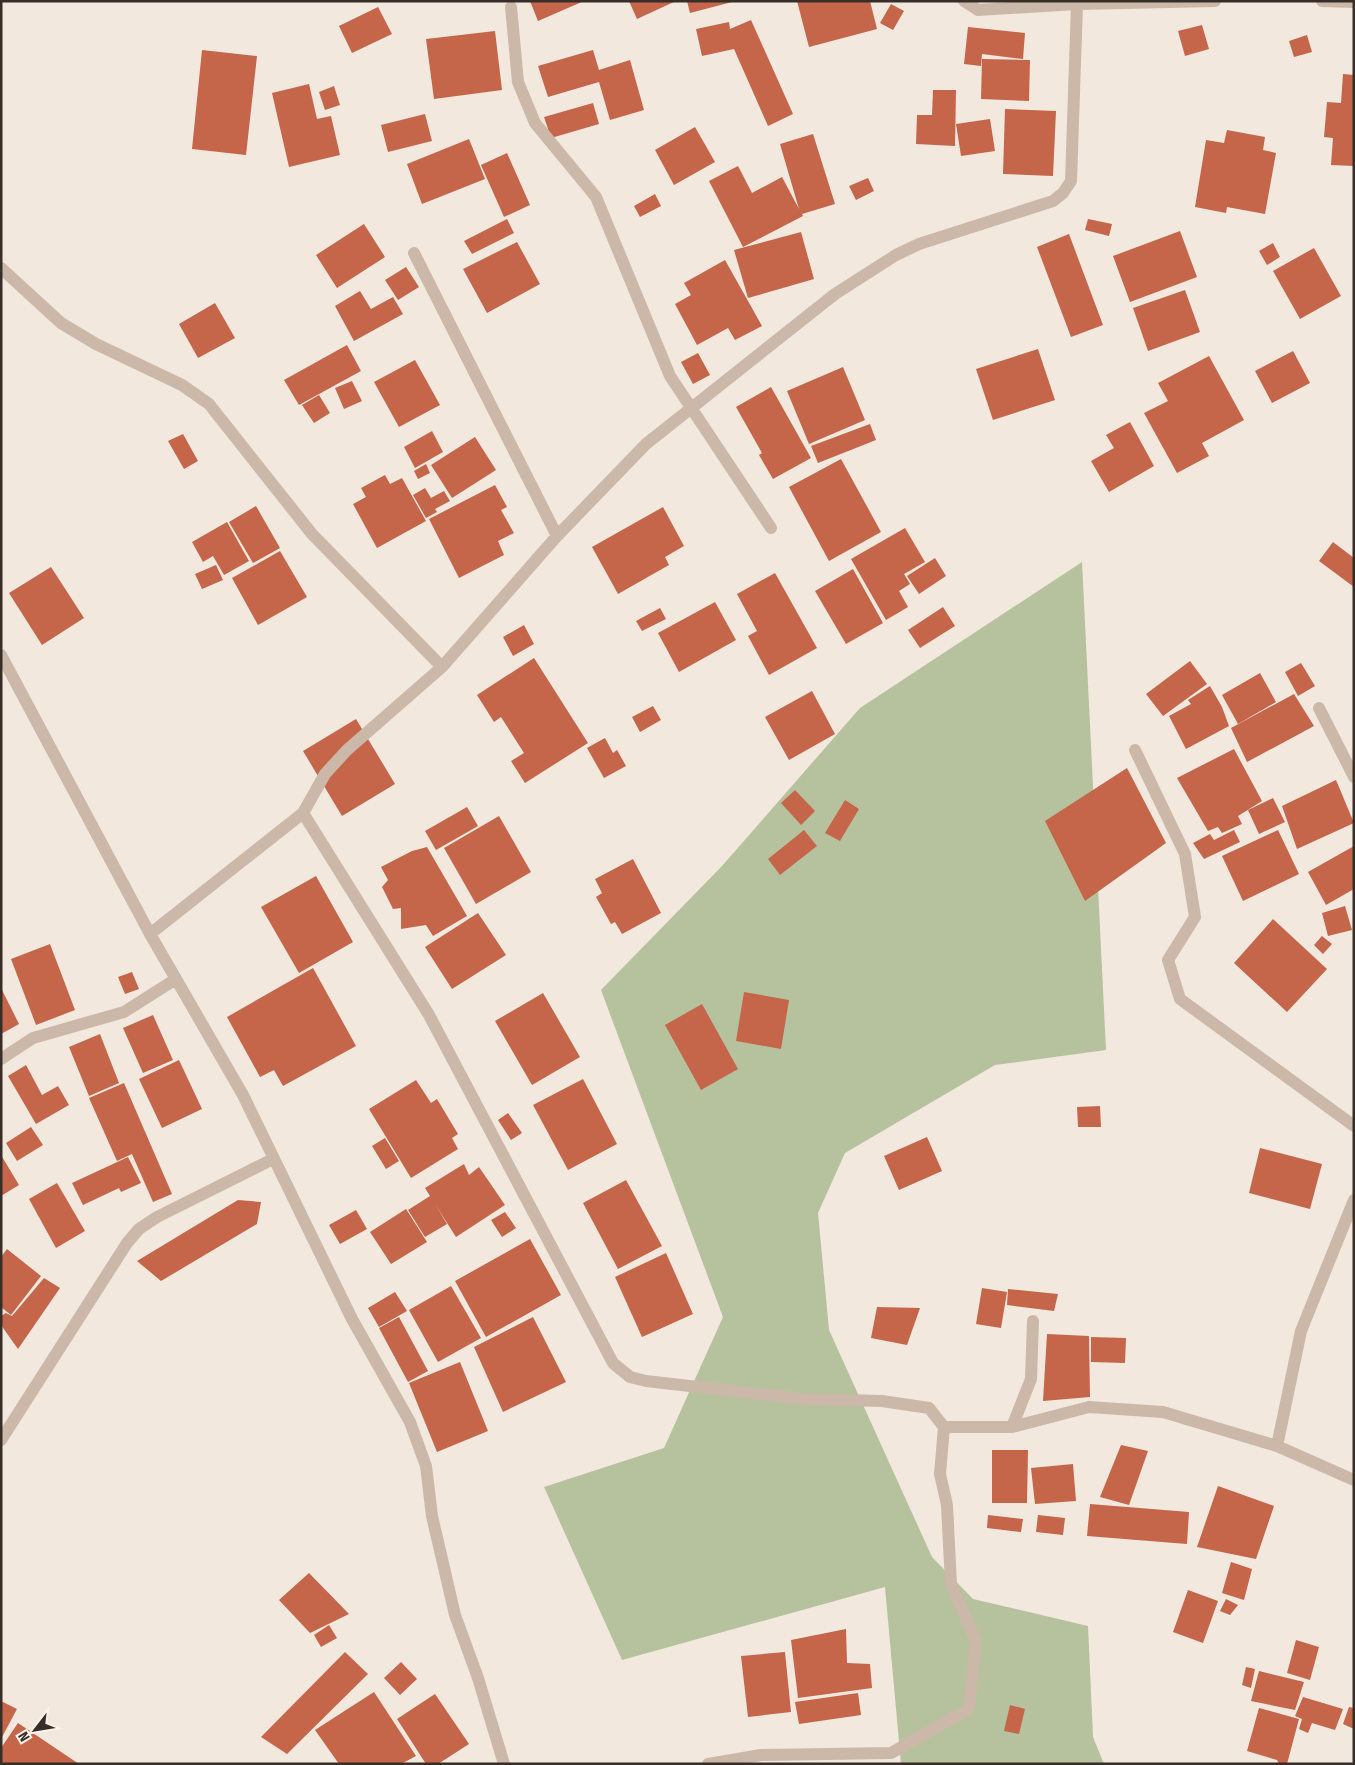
<svg xmlns="http://www.w3.org/2000/svg" width="1355" height="1765" font-family="'Fira Sans Condensed',sans-serif">
<style>
.green{fill:#b6c29d}
.building{fill:#c56549}
.lines{fill:none;stroke-linecap:round;stroke-linejoin:round}
.minor{stroke:#cbb8a9;stroke-width:12}
</style>
<rect width="100%" height="100%" fill="#f2e8de"/>
<path class="green" d="M1082 562 1106 1050 995 1065 845 1153 818 1213 829 1330 932 1557 973 1599 1088 1626 1093 1737 1104 1764H901L885 1587 622 1660 544 1487 664 1448 723 1317 601 990 722 866 860 708Z"/>
<path class="building" d="M530 1H584L538 21Z
M629 1H676L637 19Z
M687 1H732V2L690 13Z
M797 1H870L877 29 809 47Z
M891 4 904 11 893 30 880 23Z
M378 7 392 34 352 53 339 26Z
M751 20 793 114 768 126 734 49 702 56 696 29 729 22 730 29Z
M1202 25 1209 49 1185 56 1178 31Z
M968 27 1025 33 1023 59 982 54 981 66 964 64Z
M495 31 502 90 434 99 426 39Z
M1307 35 1312 52 1294 57 1289 41Z
M202 50 257 56 246 155 192 149Z
M593 50 599 70 630 60 644 110 610 120 599 82 548 97 538 66Z
M982 59 1030 60 1029 101 981 99Z
M1343 74 1354 75V166L1331 165 1333 138 1324 137 1327 102 1341 103Z
M309 84 317 119 331 116 340 155 289 167 272 93Z
M334 86 340 105 325 110 319 92Z
M933 90H956L955 146 916 144 917 115H932Z
M593 103 599 124 551 138 544 117Z
M1005 109 1056 111 1053 176 1003 174Z
M425 114 432 141 388 152 381 125Z
M990 119 995 151 961 156 956 124Z
M695 127 715 162 674 185 655 150Z
M1227 130 1265 137 1263 150 1276 153 1265 214 1227 207 1226 213 1195 207 1206 140 1224 143Z
M813 134 835 204 802 214 803 216 743 247 709 181 738 166 752 193 782 177 799 209 780 144Z
M469 139 485 179 422 204 407 164Z
M507 153 530 205 504 217 481 165Z
M868 178 874 191 856 200 849 186Z
M655 194 661 206 640 217 634 206Z
M507 219 514 233 472 254 464 241Z
M1088 219 1112 224 1109 236 1085 230Z
M364 224 385 257 337 288 316 255Z
M1180 231 1197 277 1130 302 1113 256Z
M801 232 814 279 748 298 734 250Z
M1069 234 1103 325 1071 337 1037 247Z
M517 242 540 284 487 313 463 269Z
M1273 243 1280 257 1267 265 1259 251Z
M1314 248 1341 296 1300 319 1273 271Z
M725 260 762 326 735 340 728 328 697 345 675 304 691 295 684 283Z
M406 267 419 287 398 300 385 280Z
M1185 290 1200 332 1148 351 1133 308Z
M360 291 371 309 393 297 403 314 354 341 335 306Z
M215 303 235 338 198 358 179 324Z
M347 345 361 371 299 405 284 380Z
M1038 349 1055 400 993 420 976 369Z
M1293 351 1310 383 1272 403 1255 371Z
M698 353 710 375 693 384 681 362Z
M1209 356 1244 420 1202 443 1209 456 1177 473 1144 413 1168 401 1158 383Z
M415 360 440 405 399 427 374 382Z
M843 367 865 420 809 444 787 391Z
M352 381 362 401 344 409 335 388Z
M771 387 811 458 773 479 759 455 762 453 736 407Z
M319 395 330 413 314 423 302 405Z
M1130 422 1154 466 1109 492 1091 461 1114 448 1106 435Z
M870 424 876 440 818 463 811 446Z
M432 431 443 452 415 468 404 447Z
M183 434 198 461 184 469 168 441Z
M475 437 496 470 452 498 431 465Z
M841 459 881 532 829 561 789 487Z
M426 464 430 473 418 479 414 471Z
M385 475 390 484 402 478 426 521 377 548 353 504 366 497 361 488Z
M495 485 507 507 501 510 514 533 498 541 504 555 459 578 429 519Z
M425 488 431 498 444 491 450 501 435 509 437 512 426 518 413 495Z
M256 506 280 548 253 563 229 522Z
M663 507 684 546 665 557 669 565 618 594 592 547Z
M227 522 249 561 224 575 213 556 203 562 192 542Z
M905 528 925 562 904 574 910 584 899 591 908 607 886 620 851 559Z
M1333 542 1354 558V587L1319 561Z
M280 551 307 597 258 625 232 578Z
M935 558 946 576 919 594 907 576Z
M216 565 223 580 202 589 195 574Z
M51 567 84 618 42 645 9 593Z
M853 569 883 623 846 644 815 591Z
M775 573 817 648 769 675 748 636 757 631 737 594Z
M715 602 736 640 679 672 658 633Z
M943 607 955 626 920 648 908 630Z
M660 608 666 619 642 631 636 621Z
M524 625 534 644 513 656 503 637Z
M534 658 588 743 525 783 511 761 524 753 501 717 494 722 477 695Z
M1190 661 1207 684 1163 716 1146 694Z
M1301 663 1315 686 1298 696 1285 672Z
M1260 673 1276 702 1238 724 1222 695Z
M1210 686 1222 707 1229 726 1186 749 1169 716 1191 704 1188 700Z
M812 691 835 734 789 760 765 717Z
M1294 694 1314 726 1247 762 1231 728Z
M653 706 661 720 640 732 632 717Z
M356 719 395 784 342 816 303 751Z
M605 738 613 753 617 750 626 766 604 778 587 748Z
M1234 749 1262 801 1238 816 1242 824 1222 833 1218 827 1208 831 1177 778Z
M1127 768 1166 843 1085 901 1045 821Z
M1336 780 1354 823 1297 849 1282 806Z
M795 790 815 811 801 825 781 803Z
M1273 798 1285 822 1259 834 1248 810Z
M845 800 859 809 840 841 825 833Z
M467 807 478 826 436 850 425 831Z
M499 816 531 872 476 904 444 848Z
M804 830 817 846 780 875 768 859Z
M1234 830 1240 842 1204 859 1193 843 1210 834 1214 840Z
M1278 830 1299 874 1243 901 1222 856Z
M1354 846V889L1326 905 1308 872Z
M427 847 467 916 433 936 426 925 401 929V908L393 909 382 887 388 880 381 867 412 851Z
M633 859 661 913 622 934 615 922 611 924 596 897 602 893 595 879Z
M316 876 353 942 299 973 261 907Z
M1345 906 1352 930 1328 936 1322 913Z
M478 913 506 955 452 989 425 947Z
M1273 919 1327 969 1287 1012 1234 963Z
M1322 936 1332 944 1323 954 1314 945Z
M50 944 75 1010 36 1025 11 959Z
M313 968 356 1046 283 1086 274 1070 260 1077 227 1017Z
M132 972 139 989 125 994 118 977Z
M1 988 19 1024 1 1034Z
M744 992 789 1000 781 1049 736 1041Z
M543 993 580 1057 532 1085 495 1021Z
M702 1004 738 1069 701 1090 665 1025Z
M153 1015 173 1060 143 1073 123 1028Z
M100 1034 119 1083 89 1096 69 1047Z
M179 1060 202 1109 162 1128 139 1079Z
M26 1065 42 1095 58 1086 69 1105 36 1124 8 1076Z
M583 1079 617 1144 568 1170 533 1105Z
M416 1080 431 1103 437 1099 458 1134 452 1138 458 1149 411 1178 369 1109Z
M124 1083 172 1194 153 1202 132 1154 117 1161 89 1098Z
M1100 1106 1101 1127H1078L1077 1107Z
M508 1113 522 1133 511 1140 498 1120Z
M31 1127 43 1145 17 1161 6 1143Z
M927 1137 942 1171 899 1190 884 1156Z
M385 1138 399 1161 386 1169 372 1146Z
M1260 1148 1322 1164 1310 1209 1249 1193Z
M1 1155 19 1185 1 1196Z
M128 1157 141 1183 121 1192 119 1188 83 1205 72 1183Z
M464 1164 469 1175 479 1167 505 1205 456 1237 435 1204 447 1224 425 1237 408 1210 430 1196 425 1188Z
M626 1180 662 1246 618 1269 583 1203Z
M57 1183 85 1231 56 1248 29 1199Z
M238 1200 261 1202 257 1224 161 1281 137 1261Z
M406 1209 427 1242 391 1264 370 1232Z
M356 1210 367 1229 340 1244 329 1225Z
M505 1212 516 1228 502 1237 491 1220Z
M530 1239 561 1295 486 1337 455 1281Z
M7 1249 41 1276 11 1315 1 1307V1257Z
M666 1253 693 1314 642 1337 615 1277Z
M44 1278 60 1288 18 1349 1 1325V1316L6 1313 12 1316Z
M451 1286 481 1338 438 1362 409 1310Z
M982 1288 1007 1292 1001 1328 976 1324Z
M1008 1289 1058 1294 1054 1311 1007 1305Z
M395 1292 407 1311 379 1327 368 1308Z
M877 1307 920 1308 907 1345 871 1338Z
M399 1317 428 1371 408 1382 379 1328Z
M533 1317 566 1382 503 1412 474 1347Z
M1047 1334 1089 1336 1090 1397 1043 1401Z
M1091 1337 1126 1338 1125 1363 1091 1362Z
M460 1362 488 1431 437 1452 409 1383Z
M1121 1445 1148 1451 1129 1505 1100 1497Z
M992 1450H1028L1027 1503H992Z
M1073 1464 1076 1501 1035 1504 1031 1468Z
M1218 1486 1274 1506 1256 1559 1197 1547Z
M1090 1504 1189 1512 1187 1544 1087 1536Z
M988 1515 1023 1519 1021 1532 987 1528Z
M1038 1515 1065 1518 1063 1535 1036 1532Z
M1231 1562 1252 1569 1244 1600 1222 1593Z
M309 1573 349 1614 310 1633 279 1600Z
M1188 1590 1218 1601 1203 1643 1173 1632Z
M1226 1599 1238 1605 1230 1615 1220 1611Z
M329 1625 337 1638 321 1647 314 1635Z
M846 1629 847 1663 870 1664 872 1688 798 1698 791 1640Z
M1296 1640 1319 1647 1310 1680 1287 1673Z
M345 1652 368 1674 287 1754 261 1737Z
M785 1652 791 1712 748 1717 741 1656Z
M401 1662 417 1679 400 1695 384 1678Z
M1246 1667 1255 1669 1251 1688 1242 1685Z
M1259 1671 1304 1682 1295 1710 1251 1701Z
M374 1692 416 1756 401 1764H339L315 1730Z
M858 1693 861 1715 799 1724 795 1702Z
M435 1694 469 1744 438 1764H426L397 1719Z
M1303 1697 1343 1709 1335 1730 1312 1723 1308 1733 1299 1729 1302 1719 1295 1716Z
M1 1701 17 1709 1 1739Z
M1010 1705 1025 1709 1019 1734 1004 1731Z
M1349 1707 1354 1708V1729L1343 1724Z
M1259 1708 1299 1719 1287 1764H1279L1277 1760 1247 1751Z
M18 1723 79 1764H1V1748Z"/>
<g class="lines">
<path class="minor" d="M964 1 978 10 1077 4 1215 1
M1322 1 1354 2
M511 7 518 82 535 123 596 197 670 376 771 528
M414 253 557 536
M1 268 61 323 96 344 182 385 209 404 312 534 442 667
M1 655 150 934 243 1095 352 1319 410 1422 426 1466 432 1516 455 1615 478 1678 504 1764
M1319 708 1354 777
M1135 750 1185 854 1195 917 1168 960 1180 999 1354 1126
M303 813 429 1015 613 1363 630 1377 646 1381 804 1399 882 1401 929 1408 944 1427
M150 934 303 813 325 774 347 750 442 667 557 536 646 444 835 294 896 255 919 244 1053 201 1063 193 1071 181 1077 4
M1 1059 33 1038 124 1012 176 979
M1012 1427 1031 1379 1033 1321
M1 1440 127 1243 139 1229 157 1217 273 1159
M1277 1446 1301 1331 1354 1200
M708 1764 761 1755 891 1753 969 1709 976 1641 951 1584 947 1505 940 1474 944 1427H1012L1089 1407 1163 1412 1277 1446 1354 1480"/>
</g>
<rect width="1355" height="1765" fill="none" stroke="#382e29" stroke-width="5"/>
<g transform="translate(35 1730) rotate(239)" stroke="#faf2ea" stroke-width="4" paint-order="stroke">
<path d="M0-4L9 19L0 12L-9 19Z" fill="#382e29"/>
<text y="-8" font-size="14" font-weight="bold" text-anchor="middle" fill="#382e29">N</text>
</g>
</svg>
